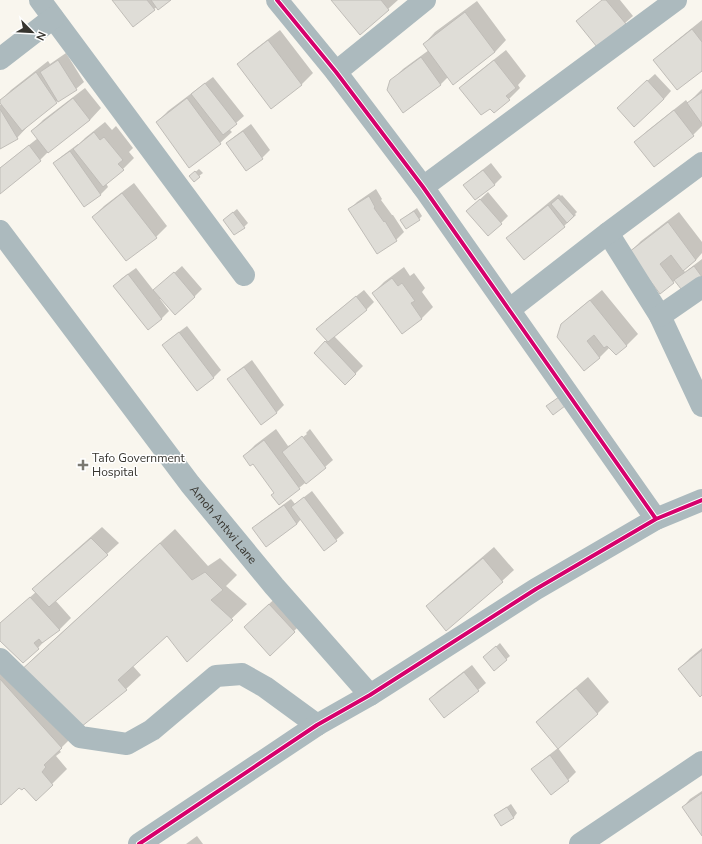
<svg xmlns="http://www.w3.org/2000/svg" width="702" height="844" font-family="'Nunito Sans',sans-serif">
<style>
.shadow{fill:#0003}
.building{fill:#dfddd7;stroke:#c0bdb8}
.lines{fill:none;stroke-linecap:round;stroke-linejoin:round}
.minor{stroke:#acbabe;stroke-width:22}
.cycleway-casing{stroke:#fff;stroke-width:6}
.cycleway{stroke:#d6006c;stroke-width:4}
.poi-dot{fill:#7b7972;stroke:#fff;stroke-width:1.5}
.labels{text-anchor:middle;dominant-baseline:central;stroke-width:3;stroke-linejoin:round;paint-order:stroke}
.poi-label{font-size:12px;fill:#37352f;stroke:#fff;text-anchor:start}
.street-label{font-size:12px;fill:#37352f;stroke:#fff}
</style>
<rect width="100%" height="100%" fill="#f9f6ee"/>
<path class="shadow" d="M113 0H170L157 7 154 9Z
M332 0H398L388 9 360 33Z
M602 0H620L633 16 625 23 597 46Z
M477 1 506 40 495 52 448 77 441 84 403 111 391 81 403 69 429 50 424 44 435 32Z
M702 20V69L654 60 666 49Z
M280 30 313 73 302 84 271 108 238 64 250 53Z
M506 50 526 76 518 85 520 88 509 99 494 112 490 107 460 88 472 77Z
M66 53 84 82 76 89 58 100 28 125V126L17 138 0 148V105L2 104 0 101 11 90 48 61 50 64Z
M655 74 671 91 664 99 626 100Z
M213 77 244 116 229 129 232 132 220 143 157 122 168 111Z
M85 88 101 108 90 120 47 153 40 160 0 192V168L38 138 32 131 43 120Z
M702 89V126L693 135 655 166 636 142 647 131 686 100 688 103Z
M105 122 112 130 116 126 133 148 129 152 134 158 123 169 106 183 108 187 101 194 84 206 54 163 62 156 78 144V145L85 138Z
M251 124 270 150 262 158 246 170 227 143 235 136Z
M491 163 502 177 494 185H465L472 178Z
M199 169 203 173 199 176 194 173Z
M134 183 167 226 156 237 93 217 104 206Z
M376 189 382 199 381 200 392 215H393L404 232 396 240 377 252 350 209 357 202Z
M488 192 508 216 501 223 475 204Z
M559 194 561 196 562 195 577 212 575 214 576 215 564 226 524 259 508 238 519 227Z
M417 208 422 216 419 219 401 220Z
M237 209 248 223 244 227 224 220Z
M679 212 702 242V253L696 260 683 269 685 272 702 259V280H676L673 282 630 252 641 241Z
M182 266 202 289 194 297 161 298 160 299 169 311 162 318 148 329 114 286 122 278 136 268 154 291Z
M404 267 410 276 414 273 425 288 422 292 433 307 422 318 403 332 373 293 384 282Z
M364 290 374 302 367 309 334 336 363 366 345 384 315 353 327 340 325 321Z
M602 290 638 334 627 345 616 354 610 347 600 357 585 370 562 324 574 313Z
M187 326 221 370 213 378 163 346 171 338Z
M252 360 284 405 277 412 262 424 229 379 236 372Z
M276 429 288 446 290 445V447L307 434 306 433 310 429 333 460 325 467 279 504 275 492 254 462 244 456 255 445Z
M312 491 344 533 336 540 301 519 297 524 254 528 261 521 291 499 295 504Z
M102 527 119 543 107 554 55 600 71 618 60 629 49 636 38 648 0 640V623L36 592 33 589 44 578Z
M175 529 208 566 220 558 237 575 226 586 247 604 187 661 167 634 133 666 141 675 126 689 75 730 77 732 59 750 61 752 56 756 67 769 36 800 24 787 19 786 0 802V648L21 671 35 657Z
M494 547 514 570 502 581 446 629 427 607 438 595Z
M281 593 305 620 294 631 257 615Z
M500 643 510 656 495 669 488 654Z
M702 648V694L679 669 690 658Z
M472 665 486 683 478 690 430 699 438 691Z
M588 677 609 702 598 713 558 747 537 722 548 711Z
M558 748 576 772 568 780 551 793 533 769 540 762Z
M702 791V835L683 807 690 799Z
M511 804 517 813 514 817 501 825 495 815 499 812Z
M197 836 203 844H186Z"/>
<path class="building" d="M112 0H147L155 10 133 27Z
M151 0H171L158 10Z
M331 0H381L389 10 360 35Z
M602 0H606L626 24 597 47 576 21Z
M465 12 495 52 453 85 423 44Z
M692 29 702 42V71L677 90 653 60Z
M268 40 302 85 271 109 237 64Z
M421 57 441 85 403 113 387 90 390 80Z
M58 60 77 90 58 102 40 72Z
M494 60 516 88 506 96 510 100 494 113 490 109 481 115 459 88Z
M36 72 57 103 22 131 0 103V100Z
M647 80 664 99 634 127 617 108Z
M205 83 237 124 223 135 191 94Z
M702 92V124L687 103Z
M73 98 90 120 48 153 31 131Z
M187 98 221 144 189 168 156 122Z
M0 109 18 139 0 149Z
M674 110 694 136 654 167 634 142Z
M243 131 263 159 246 171 226 143Z
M94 132 100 140 104 137 123 160 118 164 124 170 103 187 73 149Z
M29 145 41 161 0 194V168Z
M70 151 101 195 84 207 53 163Z
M483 170 495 185 475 200 463 185Z
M195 171 200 177 194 182 189 176Z
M122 193 157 238 126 261 92 217Z
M369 196 375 207 374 208 384 222 385 221 397 241 377 254 348 209Z
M558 198 574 216 567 223 551 204Z
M480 199 502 224 488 236 466 211Z
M548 205 565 227 524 260 506 238Z
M414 211 420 220 406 229 400 220Z
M233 212 245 228 234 235 223 220Z
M668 222 696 260 683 271 671 255 660 264 674 283 660 294 629 252Z
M694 266 702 277 685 294 674 280Z
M174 272 195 297 175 315 153 290Z
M128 274 162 319 148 330 113 286Z
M392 278 398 286 402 283 415 301 411 303 422 319 402 334 372 293Z
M356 296 367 310 328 342 316 329Z
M590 300 627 346 616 355 607 346 604 348 594 335 587 341 600 358 584 371 557 337 561 324Z
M179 332 214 378 197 391 162 345Z
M325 341 356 374 345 385 314 353Z
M244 367 277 413 261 425 227 379Z
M559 397 565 406 553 415 546 406Z
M302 436 326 468 306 484 282 452Z
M264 440 300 489 279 505 271 495 274 493 253 464 250 466 243 456Z
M304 497 337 541 324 551 291 507Z
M284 505 297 524 266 547 252 528Z
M91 538 108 555 49 607 32 589Z
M160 543 192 580 205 572 223 590 211 600 233 620 187 662 167 636 118 680 127 690 76 731 19 672Z
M483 558 503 582 446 631 426 606Z
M30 597 60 630 42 643 39 639 34 643 39 649 23 663 0 641V623Z
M269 604 295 632 270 656 244 627Z
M496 646 507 660 494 671 483 657Z
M702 650V695L700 697 678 669Z
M464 672 479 691 444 718 429 699Z
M0 679 62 748 44 765 46 767 42 772 53 785 36 801 24 788 22 790 19 788 1 805 0 804Z
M576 688 598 714 558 749 536 722Z
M550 755 569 781 551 795 531 769Z
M702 793V836L682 807Z
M507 807 514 818 501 826 494 815Z"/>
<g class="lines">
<g class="minor">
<path d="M40 0 244 275"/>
<path d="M277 0 336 72 423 187 656 519"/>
<path d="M0 59 53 18"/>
<path d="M336 72 425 0"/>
<path d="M423 187 676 0"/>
<path id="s1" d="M0 231 190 484 274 586 370 695"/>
<path d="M608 233 660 316 702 406"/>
<path d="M510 309 608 233 702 163"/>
<path d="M660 316 702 287"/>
<path d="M0 659 80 737 127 744 152 730 216 676 242 674 265 687 317 725"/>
<path d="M139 844 317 725 370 695 536 589 656 519 702 500"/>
<path d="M580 844 702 762"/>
</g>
<g class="cycleway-casing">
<path id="cycleway" d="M277 0 336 72 423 187 656 519
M139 844 317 725 370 695 536 589 656 519 702 500"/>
</g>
<use href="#cycleway" class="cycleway"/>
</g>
<path class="poi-dot" d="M81 459h4v4h4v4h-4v4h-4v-4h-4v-4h4z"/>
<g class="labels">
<g class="poi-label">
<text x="92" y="458">Tafo Government<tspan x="92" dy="14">Hospital</tspan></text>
</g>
<g class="street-label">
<text stroke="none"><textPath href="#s1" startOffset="369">Amoh Antwi Lane</textPath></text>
</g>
</g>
<g transform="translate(32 32) rotate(114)" stroke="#ffffff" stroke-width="3" paint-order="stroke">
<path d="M0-3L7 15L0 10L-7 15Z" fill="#37352f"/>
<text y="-6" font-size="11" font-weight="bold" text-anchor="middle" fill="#37352f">N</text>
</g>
</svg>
